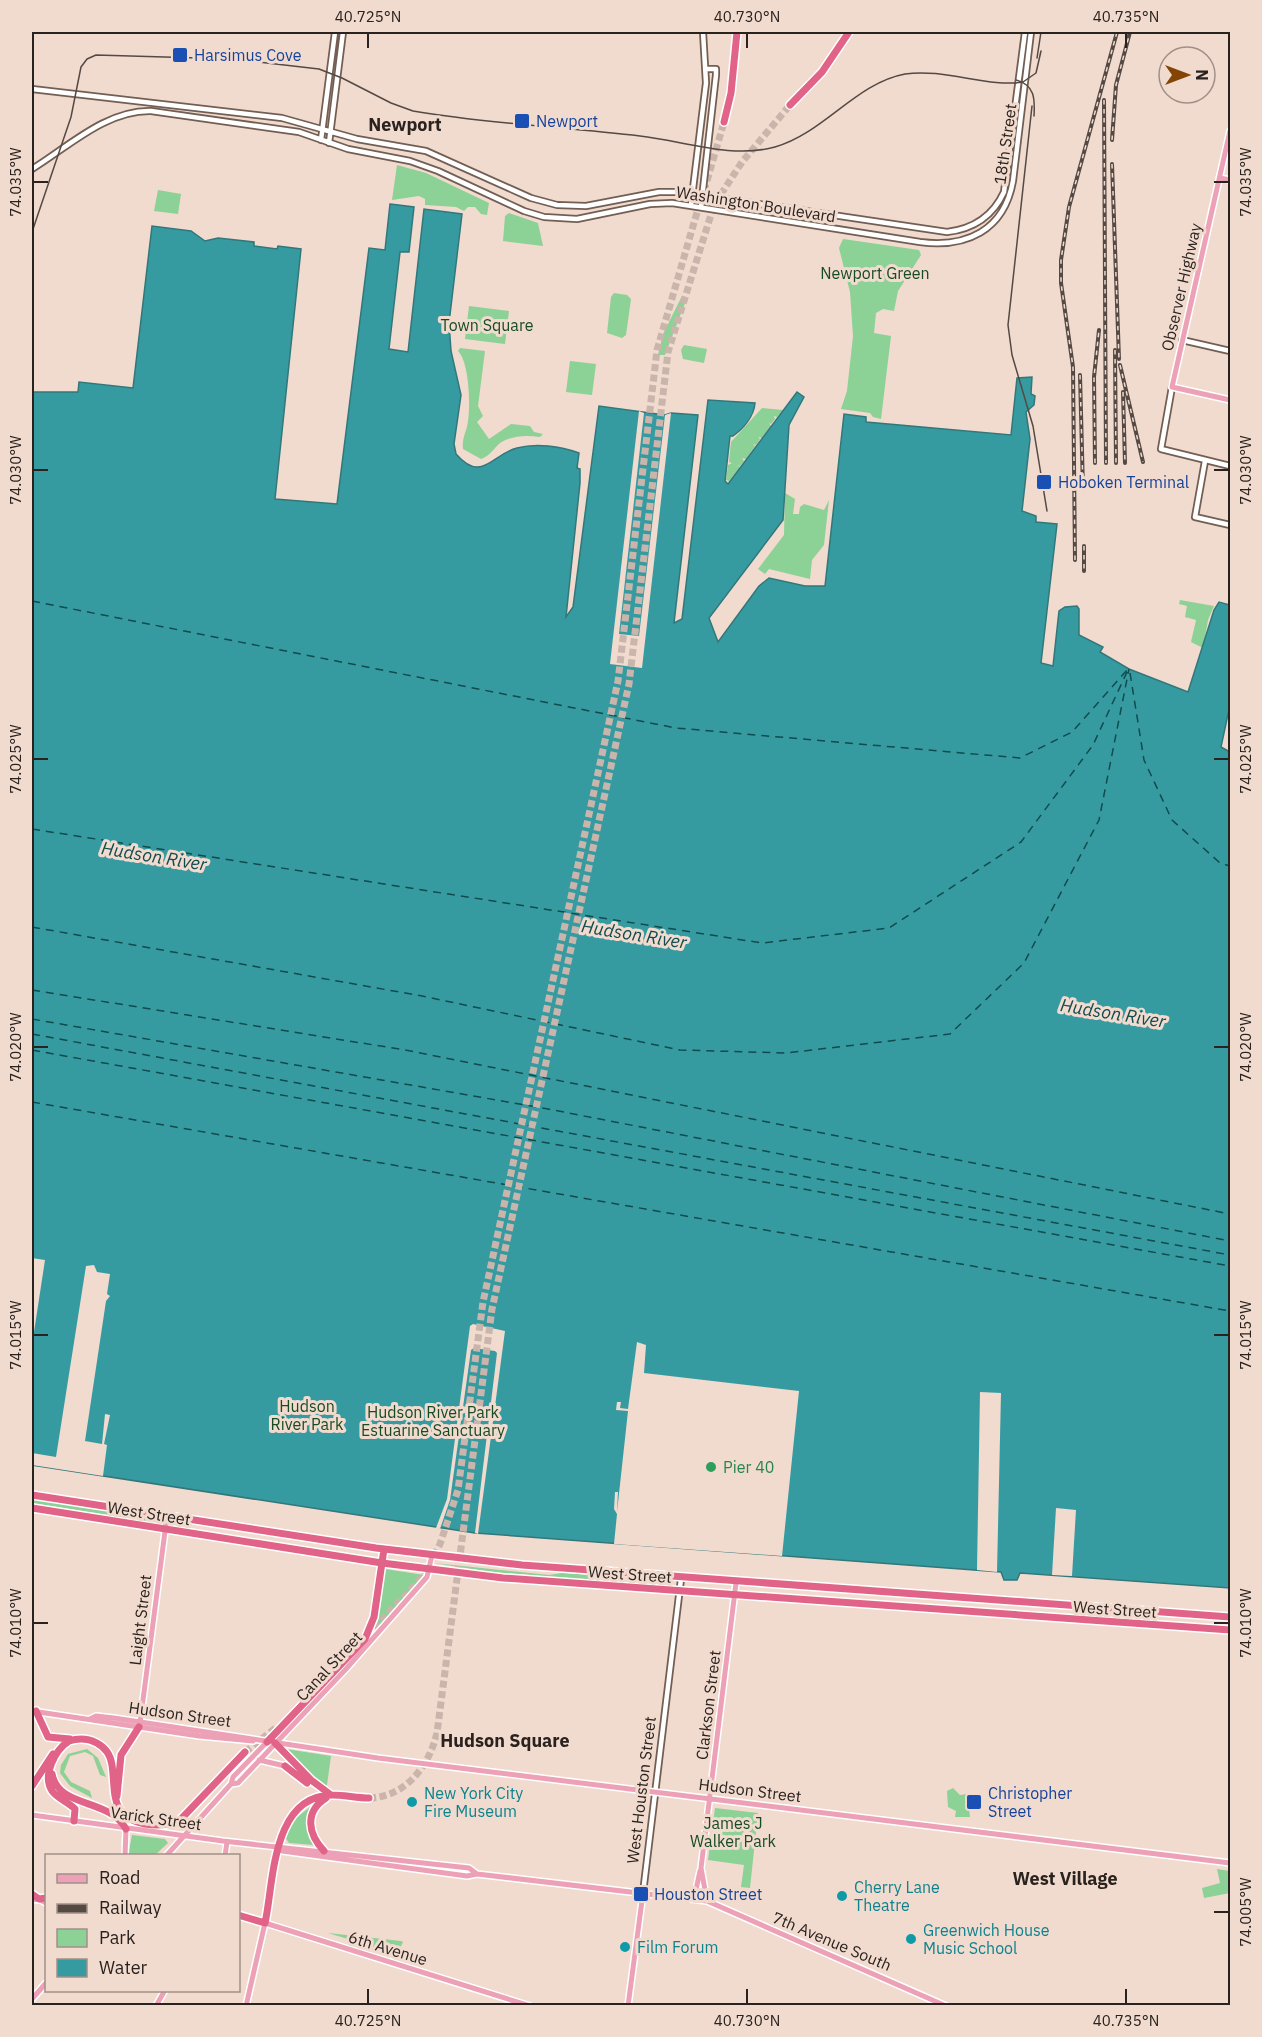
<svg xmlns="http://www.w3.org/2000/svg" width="1262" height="2037" font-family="'IBM Plex Sans',sans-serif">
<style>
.green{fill:#8cd196}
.water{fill:#369ba1;stroke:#32777a;stroke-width:1.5}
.pier{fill:#f1dace}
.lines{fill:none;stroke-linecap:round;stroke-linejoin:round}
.ferry{stroke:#104b4e;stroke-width:1.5;stroke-dasharray:8 6;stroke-linecap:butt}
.highway-tunnel{stroke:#c9b5ab;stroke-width:7;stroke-dasharray:7 3.5;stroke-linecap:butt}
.minor-casing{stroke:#725e53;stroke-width:8}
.major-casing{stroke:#fff;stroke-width:8}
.highway-casing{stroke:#fff;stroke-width:10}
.minor{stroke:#fff;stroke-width:4.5}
.major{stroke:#eda1b7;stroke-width:5}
.highway{stroke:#e16387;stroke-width:7}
.tram{stroke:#544943;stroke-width:1.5}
.rail-casing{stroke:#544943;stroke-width:4}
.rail{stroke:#f1dace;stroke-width:1.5;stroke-dasharray:4.5;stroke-linecap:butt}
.ticks{fill:none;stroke:#2a221e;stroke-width:2}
.transit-dot{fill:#1a4fb4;stroke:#f1dace;stroke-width:2}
.leisure-dot{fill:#2e9e5b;stroke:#f1dace;stroke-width:2}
.culture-dot{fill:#0f9aa8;stroke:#f1dace;stroke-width:2}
.labels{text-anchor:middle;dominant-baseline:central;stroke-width:6;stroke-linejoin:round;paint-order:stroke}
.transit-label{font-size:16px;fill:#164399;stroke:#f1dace;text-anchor:start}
.street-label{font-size:16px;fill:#2a221e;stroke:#f1dace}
.park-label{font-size:16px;fill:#174b23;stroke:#f1dace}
.leisure-label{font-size:16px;fill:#27864d;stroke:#f1dace;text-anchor:start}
.culture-label{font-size:16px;fill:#0d838f;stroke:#f1dace;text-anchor:start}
.neighbourhood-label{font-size:18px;font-weight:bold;fill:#2a221e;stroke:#f1dace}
.water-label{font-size:18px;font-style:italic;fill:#104b4e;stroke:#f1dace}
.neatline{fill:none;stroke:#2a221e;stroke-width:2}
.ticks-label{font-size:15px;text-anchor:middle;fill:#2a221e}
</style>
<rect width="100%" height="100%" fill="#f1dace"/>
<path class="green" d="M397 165 426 173 489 203 487 215 481 214 475 207H468L464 211 456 207 425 205V199L419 196 392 200Z
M158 190 181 194 178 214 154 211Z
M509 213 538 223 543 246 503 241 505 216Z
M843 239 919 250 921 255 898 291 894 311 883 309 876 313 874 333 891 336 881 419 873 417 870 413 841 409 847 391 853 336 850 292 839 248Z
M614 293 627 295 631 299 626 335 622 338 607 333 611 297Z
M682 296 687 298 665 355H658L663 334Z
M469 306 509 311 505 344 465 339Z
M684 345 707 349 704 363 683 359 681 350Z
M460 348 485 351 478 406 483 416 477 422 489 439 511 424 530 426 534 432 543 434 540 437C527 435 512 435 500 443 493 449 491 455 481 459L463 449C462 440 465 434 467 427 471 411 470 363 458 351Z
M570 361 596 364 592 395 566 392Z
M762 408 783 410 777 417 774 416 775 419 771 424 769 423 771 426 762 438 758 437 760 439 756 445 753 444 755 446 746 459 742 458 744 461 740 466 737 465 740 467 729 481 726 480 728 465 732 463 729 462 731 442Z
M785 493 795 499 793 514H799L800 507 804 504 824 510 829 500 824 545 812 560 810 579 769 569 765 574 758 569 784 535Z
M1180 600 1214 606 1208 620 1203 648 1191 642 1196 620 1185 617 1187 606 1179 604Z
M32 1499 156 1519 157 1523 32 1503Z
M434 1563 549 1575 562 1573 592 1575V1580L491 1572Z
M385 1569 424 1575 377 1629H376Z
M87 1749 98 1758 106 1777 100 1775 93 1756 85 1752 70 1756 64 1772 71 1782 90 1791 92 1798 70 1786 60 1773 61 1765 68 1754Z
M286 1749 331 1756 327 1785 321 1786Z
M953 1788 960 1795 967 1794 970 1817H955L956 1811 948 1807 947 1791Z
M319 1800C310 1818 306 1827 314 1845L289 1843 285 1837 296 1818Z
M715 1808 758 1813 750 1888 741 1887 744 1865 708 1860Z
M132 1835 165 1839 168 1843 155 1855 128 1856Z
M1217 1869 1230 1871V1893L1204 1898 1202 1888 1220 1883Z
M328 1933 401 1941 403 1942 397 1954Z"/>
<path class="water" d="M390 204 414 207 409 252H400L389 349 408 352 424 209 462 214 449 323 451 351 461 395 454 444 456 454C482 484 492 454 517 448 536 443 560 446 579 453L577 468 580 469V483L566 617 573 607 599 406 665 415 671 413 698 415 674 623 682 619 708 400 755 403C754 416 744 428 733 436H730L725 481 728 484 797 392 804 397 789 425 783 520 709 618 718 642 759 586 769 578 805 586H825L844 414 866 417V422L1011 435 1017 378 1032 377 1031 394 1035 396 1034 405 1026 412 1030 439 1022 511 1036 516V522L1057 524 1041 663 1053 666 1059 611 1065 607 1077 606 1079 609V635L1103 647 1100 652 1129 669 1188 692 1214 610 1219 602 1230 605V705L1221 747 1230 752V1588L1020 1573 1017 1580H1004L1001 1572 475 1533 32 1465V392H78L79 382 133 388 152 226 191 231 205 241 218 238 254 242V246L277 249 278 246 301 249 275 499 337 504 369 248 385 250Z"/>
<path class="pier" d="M639 411 644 413 619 634 639 636 665 415 671 413 642 668 610 664Z
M32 1258 45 1260 32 1345Z
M94 1265 97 1272 110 1274 107 1294 110 1296 106 1301 85 1441 102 1444 105 1414 110 1415 104 1444 107 1445 103 1476 32 1465V1453L56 1457 86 1266Z
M473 1324 505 1331 478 1534 475 1533 497 1353 495 1351 474 1348 471 1350 450 1500 440 1529 436 1528 447 1499 470 1326Z
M637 1342 646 1345 644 1373 799 1391 782 1556 614 1544 617 1514 614 1509 615 1492H618L617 1512 628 1411 616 1410 617 1402H621L620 1408 628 1409Z
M980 1392 1001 1393 997 1572 977 1570Z
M1056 1508 1076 1510 1072 1576 1052 1575Z"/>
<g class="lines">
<path class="ferry" d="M32 601 676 728 1020 758 1072 732 1128 669
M1130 673 1144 760 1172 820 1220 863 1230 866
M32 829 762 943 889 928 1021 842 1093 745 1127 672
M32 927 422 996 680 1050 786 1053 950 1034 1024 963 1099 820 1129 669
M32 990 405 1050 1230 1214
M32 1019 548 1109 1230 1241
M32 1034 1230 1255
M32 1050 1230 1266
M32 1102 1230 1311"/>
<path class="highway-tunnel" d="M704 191 724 122
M367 1636 424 1575 440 1544 458 1490 483 1302 618 681 657 350 700 202
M245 1752 277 1727
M369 1798C406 1797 429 1766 437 1733L492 1309 629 684 668 352 714 205 742 162 790 105"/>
<g class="minor-casing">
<path id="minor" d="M32 89 282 118 357 139 426 151 531 198 557 205 586 206 659 192H678L947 232C973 229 993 216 1004 192L1025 32
M321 140 335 32
M329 143 343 32
M32 169C68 147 106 110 151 111L299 132 348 149 410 161 438 171 524 211 544 217 577 219 650 204 672 203 920 242C966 248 1004 231 1013 181L1031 32
M691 205 706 83 703 32
M701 207 716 75V69H706
M1182 340 1230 351
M1172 387 1161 449 1230 466
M1205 461 1195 517 1230 525
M643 1893 681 1579"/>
</g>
<g class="major-casing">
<path id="major" d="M1230 131 1172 387 1230 400
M1220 178 1230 180
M32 1711 199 1736 253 1741
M90 1719 96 1716 114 1718 378 1758 1230 1863
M140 1723 167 1516
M259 1760 285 1766
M231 1784 238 1783 346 1669 427 1577 432 1555
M32 1815 223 1841 469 1868 477 1874
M276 1848 282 1851 467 1876 477 1874 707 1901 946 2006
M125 1856 126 1829
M166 1856 231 1784 233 1777 267 1742
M225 1856 227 1842
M694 1899 700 1871
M32 1900 39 1899 46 1903
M707 1901 701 1868 736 1583
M32 1999 46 1983
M156 2006 165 1990
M246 2006 265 1923 530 2006
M628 2006 643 1893"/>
</g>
<g class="highway-casing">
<path id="highway" d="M790 105 822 72 849 32
M724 122 731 93 737 32
M32 1495 376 1548 522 1565 1230 1617
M32 1508 382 1563 503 1578 1230 1630
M36 1711 48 1737 70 1739
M267 1742 365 1639 374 1617 384 1549
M275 1743 311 1780 331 1795
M285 1766 307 1783
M52 1774C59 1809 108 1797 126 1829
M32 1786 53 1754
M117 1796 121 1755 139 1727
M74 1821 75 1809C68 1802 58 1799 52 1791 42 1775 55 1750 69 1741 88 1735 109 1744 112 1765 116 1793 109 1817 145 1824 157 1826 171 1826 182 1818L245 1752
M324 1851C308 1834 304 1812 326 1798
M32 1894 39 1899 46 1898
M238 1915 265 1923C274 1883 271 1796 332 1795 344 1795 357 1798 369 1798"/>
</g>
<use href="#minor" class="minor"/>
<use href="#major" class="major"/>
<use href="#highway" class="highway"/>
<path class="tram" d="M1037 58 1041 32
M1016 80C1035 85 1035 99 1034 116
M1032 106 1008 325 1012 355 1033 426 1047 511
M32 232 71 117 81 67 87 59 96 55 233 59 319 69 342 78 391 103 413 111C488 124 565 127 640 136 684 141 731 159 775 147 824 133 856 83 905 74 944 68 989 88 1023 82L1036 73 1041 51"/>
<g class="rail-casing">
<path id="rail" d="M1104 100 1106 463
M1112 140 1116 85 1130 32
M1112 164 1119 359
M1115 350 1116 463
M1120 365 1143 462
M1080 375 1083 489
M1123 392 1125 463
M1095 463 1094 377 1099 330
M1084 546V571
M1075 560 1073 367 1061 283V260L1069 207 1117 32"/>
</g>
<use href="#rail" class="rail"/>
</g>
<path class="ticks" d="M368 33V48M747 33V48M1126 33V48M33 182H48M1214 182H1229M33 470H48M1214 470H1229M33 759H48M1214 759H1229M33 1047H48M1214 1047H1229M33 1335H48M1214 1335H1229M33 1623H48M1214 1623H1229M1214 1912H1229M368 1989V2004M747 1989V2004M1126 1989V2004"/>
<g class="transit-dot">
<rect x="172" y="47" width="16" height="16" rx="3"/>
<rect x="514" y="113" width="16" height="16" rx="3"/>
<rect x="1036" y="474" width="16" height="16" rx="3"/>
<rect x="966" y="1794" width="16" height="16" rx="3"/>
<rect x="633" y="1886" width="16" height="16" rx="3"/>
</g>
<circle class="leisure-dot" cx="711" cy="1467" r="6"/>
<g class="culture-dot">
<circle cx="412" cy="1802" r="6"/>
<circle cx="842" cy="1896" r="6"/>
<circle cx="911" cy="1939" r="6"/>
<circle cx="625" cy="1947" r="6"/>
</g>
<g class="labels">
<g class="transit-label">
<text x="194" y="55">Harsimus Cove</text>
<text x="536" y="121">Newport</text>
<text x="1058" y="482">Hoboken Terminal</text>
<text x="988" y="1793">Christopher<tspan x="988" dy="18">Street</tspan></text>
<text x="654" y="1894">Houston Street</text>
</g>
<g class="street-label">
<text transform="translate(1005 144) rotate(-82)">18th Street</text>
<text transform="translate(756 204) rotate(9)">Washington Boulevard</text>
<text transform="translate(1181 287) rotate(-77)">Observer Highway</text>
<text transform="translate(149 1513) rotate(9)">West Street</text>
<text transform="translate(630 1574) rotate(4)">West Street</text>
<text transform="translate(1115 1609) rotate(4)">West Street</text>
<text transform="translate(140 1620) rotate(-83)">Laight Street</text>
<text transform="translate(329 1666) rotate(-47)">Canal Street</text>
<text transform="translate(708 1705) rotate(-83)">Clarkson Street</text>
<text transform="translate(180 1714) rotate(8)">Hudson Street</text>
<text transform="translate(641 1790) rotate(-83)">West Houston Street</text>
<text transform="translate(750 1790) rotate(7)">Hudson Street</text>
<text transform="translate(156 1818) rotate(8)">Varick Street</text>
<text transform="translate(832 1941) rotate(23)">7th Avenue South</text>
<text transform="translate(388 1948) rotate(17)">6th Avenue</text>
</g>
<g class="park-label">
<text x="875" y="273">Newport Green</text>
<text x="487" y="325">Town Square</text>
<text x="307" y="1406">Hudson<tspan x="307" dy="18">River Park</tspan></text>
<text x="433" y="1412">Hudson River Park<tspan x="433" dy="18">Estuarine Sanctuary</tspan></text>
<text x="733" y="1823">James J<tspan x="733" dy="18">Walker Park</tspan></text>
</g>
<g class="leisure-label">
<text x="723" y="1467">Pier 40</text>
</g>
<g class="culture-label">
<text x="424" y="1793">New York City<tspan x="424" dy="18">Fire Museum</tspan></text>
<text x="854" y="1887">Cherry Lane<tspan x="854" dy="18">Theatre</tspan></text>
<text x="923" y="1930">Greenwich House<tspan x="923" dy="18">Music School</tspan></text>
<text x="637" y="1947">Film Forum</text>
</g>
<g class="neighbourhood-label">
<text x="405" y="124">Newport</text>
<text x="505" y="1740">Hudson Square</text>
<text x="1065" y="1878">West Village</text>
</g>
<g class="water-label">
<text transform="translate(154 856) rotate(9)">Hudson River</text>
<text transform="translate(634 934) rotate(9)">Hudson River</text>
<text transform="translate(1113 1013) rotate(9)">Hudson River</text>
</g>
</g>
<rect width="1262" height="2037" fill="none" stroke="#f1dace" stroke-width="66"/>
<rect x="45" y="1854" width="195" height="138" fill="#f1dace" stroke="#a19088" stroke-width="1.5"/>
<rect x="57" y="1874" width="30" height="9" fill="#eda1b7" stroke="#a19088" stroke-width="1.5"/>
<text x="99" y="1884" font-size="18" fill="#2a221e">Road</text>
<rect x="57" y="1904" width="30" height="9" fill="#544943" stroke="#a19088" stroke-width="1.5"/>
<text x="99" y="1914" font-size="18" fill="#2a221e">Railway</text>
<rect x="57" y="1929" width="30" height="18" fill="#8cd196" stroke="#a19088" stroke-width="1.5"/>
<text x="99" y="1944" font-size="18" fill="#2a221e">Park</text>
<rect x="57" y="1959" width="30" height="18" fill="#369ba1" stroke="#a19088" stroke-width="1.5"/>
<text x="99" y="1974" font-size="18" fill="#2a221e">Water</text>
<g transform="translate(1187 75) rotate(90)"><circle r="28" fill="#f1dace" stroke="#a19088" stroke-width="1.5"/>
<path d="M0-4.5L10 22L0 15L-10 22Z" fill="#834506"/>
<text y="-9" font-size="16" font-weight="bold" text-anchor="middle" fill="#2a221e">N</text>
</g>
<rect x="33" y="33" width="1196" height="1971" class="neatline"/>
<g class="ticks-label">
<text x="368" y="22">40.725°N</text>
<text x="747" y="22">40.730°N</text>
<text x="1126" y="22">40.735°N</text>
<text transform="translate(1246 182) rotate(-90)" y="5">74.035°W</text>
<text transform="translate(16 182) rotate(-90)" y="5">74.035°W</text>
<text transform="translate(16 470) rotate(-90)" y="5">74.030°W</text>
<text transform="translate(1246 470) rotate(-90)" y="5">74.030°W</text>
<text transform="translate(16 759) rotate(-90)" y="5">74.025°W</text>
<text transform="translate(1246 759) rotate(-90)" y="5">74.025°W</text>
<text transform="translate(1246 1047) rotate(-90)" y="5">74.020°W</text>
<text transform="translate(16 1047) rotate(-90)" y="5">74.020°W</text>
<text transform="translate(16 1335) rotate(-90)" y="5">74.015°W</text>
<text transform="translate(1246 1335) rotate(-90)" y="5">74.015°W</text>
<text transform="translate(16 1623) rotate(-90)" y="5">74.010°W</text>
<text transform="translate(1246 1623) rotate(-90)" y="5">74.010°W</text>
<text transform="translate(1246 1912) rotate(-90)" y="5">74.005°W</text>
<text x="368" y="2026">40.725°N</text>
<text x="747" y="2026">40.730°N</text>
<text x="1126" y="2026">40.735°N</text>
</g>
</svg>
